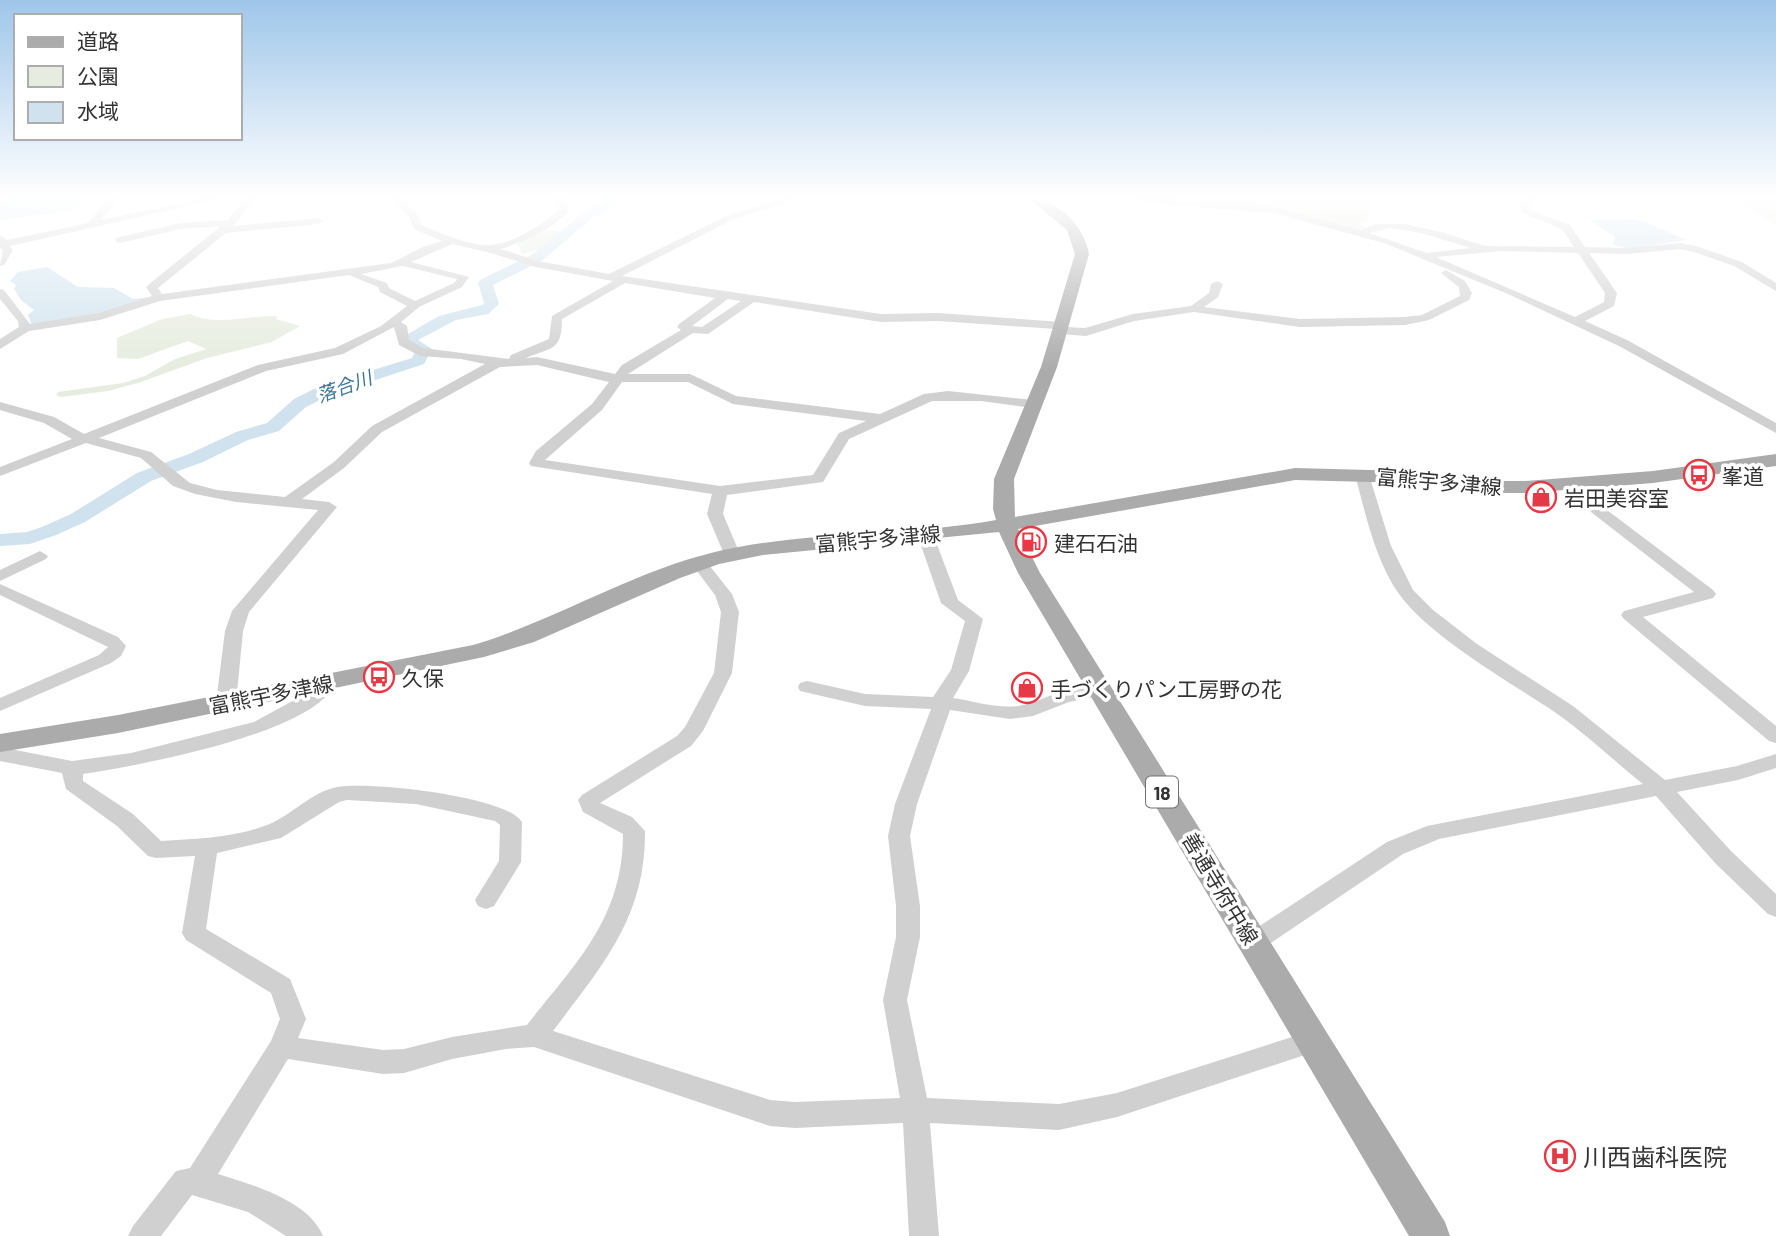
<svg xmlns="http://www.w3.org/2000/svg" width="1776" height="1236" font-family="Barlow,'Noto Sans JP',sans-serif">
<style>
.green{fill:#e6ecdf}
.water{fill:#cfe2ee}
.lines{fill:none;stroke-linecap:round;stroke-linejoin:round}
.river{fill:#cfe2ee;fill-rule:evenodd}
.minor{fill:#d0d0d0;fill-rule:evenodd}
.major{fill:#ababab;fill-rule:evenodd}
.labels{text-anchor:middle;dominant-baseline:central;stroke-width:7;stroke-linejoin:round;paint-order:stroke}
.far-water-label{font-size:19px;font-style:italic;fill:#3f7597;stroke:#fff}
.shield{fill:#fff;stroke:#707070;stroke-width:2}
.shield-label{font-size:19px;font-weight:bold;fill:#333}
.poi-label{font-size:21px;fill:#333;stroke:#fff;text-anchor:start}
.street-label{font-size:21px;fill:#333;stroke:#fff}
.near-poi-label{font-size:24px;fill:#333;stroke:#fff;text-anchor:start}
</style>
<rect width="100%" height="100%" fill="#fff"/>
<path class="green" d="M1156 199H1374L1366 222 1360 223 1365 228 1359 230 1266 207Z
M1734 199H1776V224Z
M544 230 564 232 543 248 522 254 518 243Z
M190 314C216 327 249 315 277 316L276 319 300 326 272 342 207 358 138 383 108 391 61 397 56 395 58 392 123 383 145 376 175 359 206 349 188 341 138 359 117 358V338L162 319Z"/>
<path class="water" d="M17 199H80L81 206 69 211 0 220V207Z
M1636 219 1633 220 1644 221 1686 240 1627 249 1613 244 1615 237 1590 220Z
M47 267 78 287 114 288 133 299 150 297 120 309 32 325 28 315 34 310 21 300 14 289 16 285 10 281 18 272Z"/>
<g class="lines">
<path class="river" d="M606 199H618L614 207 592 218 543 260 493 285 499 304 488 314 456 320 418 340 432 349 424 364 330 395 306 407 279 431 248 440 203 462 151 481 85 522 56 535 30 544 0 546V534L27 532 42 527 71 514 137 473 189 454 236 432 267 423 294 399 318 387 412 358 415 351 399 341 401 338 439 316 482 305 484 303 478 283 480 280 533 254 584 212Z"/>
<path class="minor" d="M5 199H18L0 208V201Z
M108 199H118L101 220 201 199H219L10 246 13 250 4 265 0 266 3 250 0 248V235L7 240 88 223Z
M245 199H255L233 226 318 218 323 221 318 224 226 233 158 288 162 294 391 263 423 247 442 241 414 229 409 217 392 199H402L417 214 422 225C439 233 473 247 491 245 515 243 541 225 559 210L555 199H565L569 211C551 230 525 241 501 249L538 261 609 274 728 215 783 199H798L734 219 622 276 881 314 938 313 1062 322 1067 327 1085 328 1133 314 1191 306 1209 293 1211 284 1217 281 1223 284 1218 297 1204 307 1300 319 1405 317 1422 315 1460 296 1459 287 1441 273 1446 270 1465 281 1472 293 1469 300 1429 320 1405 325 1300 327 1194 312 1134 321 1086 336 1061 334 1056 329 938 321 881 322 754 302 708 334 693 333 628 374H690L736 396 880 414 924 394 948 391 1033 400 1040 404 1033 408 981 401H932L849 439 823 482 727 495 723 514 740 554 732 559 724 554 707 514 712 494 531 466 529 463 536 451 592 404 609 382 537 365 500 367 382 432 344 468 302 499 329 502 337 507 249 612 243 631 236 703 233 707H219L216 703 225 631 232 611 318 510 236 502 195 494 173 486 141 458 86 443 0 476V467L72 439 44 423 0 410V402L54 417 84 434 258 365 335 348 381 326 407 306 380 292 378 287 349 275 160 301 100 320 29 331 0 349V339L19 327 18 321 0 299V289L4 290 30 324 98 313 152 296 146 287 148 285 221 226 180 229 120 243 116 242V238L180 223 228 220ZM452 244 487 252 536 267 613 281 552 316 549 339 511 355 509 359 423 348 409 340 407 326 401 322 419 307 462 287 469 277 411 262ZM402 266H403L457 279 454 283 415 301 389 288 387 283 361 274ZM625 283 715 298 679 324 677 327 681 330 622 365 615 374 537 357 526 358C552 347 562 351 562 319ZM728 299 741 301 702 327 692 326ZM394 327 399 345 420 356 461 359 485 364 372 426 334 462 285 497 217 490 190 483 151 452 99 438 266 371 343 354ZM622 382H688L733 404 866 421 839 433 813 475 720 486 545 460 602 410Z
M1133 199H1173L1273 207 1360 230 1376 224H1406L1441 232 1485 246 1574 247 1562 229 1523 213 1519 204 1524 199H1542L1529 205 1532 211 1570 225 1585 247 1627 248 1680 243 1696 246 1742 262 1776 283V291L1734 266 1694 252 1680 249 1627 254 1589 253 1617 293 1614 306 1585 321 1627 340 1776 423V433L1619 346 1508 294 1384 243 1273 213 1138 202ZM1390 228 1421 233 1471 248 1427 253 1369 233ZM1501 251 1578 253 1605 293 1604 302 1575 317 1436 257Z
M1362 471 1369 475 1391 546 1413 590 1433 610 1477 644 1573 706 1665 780 1737 766 1776 754V768L1738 780 1677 792 1731 851 1776 894V917L1768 914 1715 863 1656 796 1439 839 1403 854 1262 949 1254 952 1246 949 1242 942 1246 935 1387 842 1427 826 1643 784C1614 761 1586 734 1556 713 1510 682 1431 638 1399 594 1375 560 1366 515 1355 475Z
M1589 478 1596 482 1603 507 1713 590 1716 594 1713 598 1643 617 1776 726V743L1769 741 1624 619 1621 615 1624 611 1694 592 1591 512 1582 482Z
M925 529 933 534 958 600 983 619 969 671 953 698C974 701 1001 710 1023 705 1049 699 1079 678 1107 686L1109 690 1107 694 1069 702 1033 716 1010 719 950 710 917 804 910 836 920 906V937L907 1000 927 1098 1059 1104 1117 1093 1314 1030 1323 1033 1327 1041 1323 1049 1117 1117 1059 1130 930 1123 939 1236H909L903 1123 795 1128 770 1126 534 1047 506 1049 452 1059 404 1073 383 1074 288 1059 218 1174C252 1185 308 1200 323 1236H286L248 1212 192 1195 161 1236H128L133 1226 176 1171 190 1168 271 1041 280 1019 271 993 186 940 182 933 195 856 156 858 148 856 117 826 66 789 62 773 0 761V747L72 761 131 753 254 722 309 692 312 689 309 684 311 680H325L331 690C302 735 137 766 83 774V781L133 814 161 841C196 839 234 838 267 825 291 816 311 792 337 787 368 781 507 796 522 822L521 862 494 906 486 909 478 906 475 900 499 861 500 825 495 821 416 804 347 800 339 802 281 838 217 853 206 929 290 979 306 1019 298 1038 383 1050 404 1049 452 1037 527 1025C576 963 623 918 623 834L583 812 578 800 582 795 677 736 685 727 714 673 721 612 715 595 691 563 699 558 705 560 732 594 739 612 732 673 703 731 691 746 600 803 632 817 645 831C646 917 602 966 553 1031L770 1100 795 1102 900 1098 883 1000 896 937V906L888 836 895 804 931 709 865 706 800 691 798 687 800 683 807 681 865 694 933 697 951 670 965 621 941 603 917 534Z
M40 551 48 556 46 559 0 581V570Z
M0 584 118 637 126 646 121 656 111 663 0 711V698L99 655 108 647 0 595Z"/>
<path class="major" d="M1029 199C1058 199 1084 226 1089 254L1057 367 1014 479 1015 517 1295 468 1407 471 1493 481H1526L1653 471 1776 454V466L1653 483 1526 493H1493L1407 483 1295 480 1018 529 1040 573 1445 1222 1450 1236H1409L1018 573 999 532 763 555 719 564 680 578 534 642 484 657 118 733 0 752V734L118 715 473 645C554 621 630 573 711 553 804 530 902 537 996 520L993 509 994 479 1041 367 1075 254 1067 230Z"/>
</g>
<linearGradient id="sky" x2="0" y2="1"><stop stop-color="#9ec6ea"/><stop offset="0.53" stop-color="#fff"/><stop offset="1" stop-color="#fff" stop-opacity="0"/></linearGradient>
<rect width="1776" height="372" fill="url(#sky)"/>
<defs>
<g id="bus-ring" transform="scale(1.575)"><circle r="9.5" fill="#fff" stroke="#e63946" stroke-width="1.5"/><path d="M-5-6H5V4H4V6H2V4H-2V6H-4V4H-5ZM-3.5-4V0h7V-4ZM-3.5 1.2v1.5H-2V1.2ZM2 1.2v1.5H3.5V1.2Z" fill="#e63946"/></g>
<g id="shop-ring" transform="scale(1.575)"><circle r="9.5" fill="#fff" stroke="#e63946" stroke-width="1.5"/><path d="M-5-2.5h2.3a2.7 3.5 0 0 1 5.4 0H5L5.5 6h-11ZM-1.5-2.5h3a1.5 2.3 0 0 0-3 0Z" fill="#e63946"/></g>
<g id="fuel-ring" transform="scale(1.575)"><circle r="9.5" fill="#fff" stroke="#e63946" stroke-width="1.5"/><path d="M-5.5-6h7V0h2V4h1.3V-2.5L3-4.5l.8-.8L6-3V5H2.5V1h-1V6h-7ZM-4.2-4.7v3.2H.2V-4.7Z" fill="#e63946"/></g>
<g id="hospital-ring" transform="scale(1.575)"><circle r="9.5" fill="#fff" stroke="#e63946" stroke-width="1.5"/><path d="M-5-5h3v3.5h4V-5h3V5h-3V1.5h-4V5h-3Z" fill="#e63946"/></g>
</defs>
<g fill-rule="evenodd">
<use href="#bus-ring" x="1699" y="475"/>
<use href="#shop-ring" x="1541" y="497"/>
<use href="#fuel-ring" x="1031" y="542"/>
<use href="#bus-ring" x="379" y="677"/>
<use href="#shop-ring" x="1027" y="688"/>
<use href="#hospital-ring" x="1560" y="1156"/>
</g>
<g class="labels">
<g class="far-water-label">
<text transform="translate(344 386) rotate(-20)">落合川</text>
</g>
<rect class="shield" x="1146" y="776.5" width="32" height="31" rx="5"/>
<g class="shield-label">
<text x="1162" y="792">18</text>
</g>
<g class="poi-label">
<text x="1722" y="475">峯道</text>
<text x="1564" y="497">岩田美容室</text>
<text x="1054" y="542">建石石油</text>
<text x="402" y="677">久保</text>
<text x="1050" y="688">手づくりパン工房野の花</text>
</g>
<g class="street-label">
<text transform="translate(1439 481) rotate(5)">富熊宇多津線</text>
<text transform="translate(878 538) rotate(-5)">富熊宇多津線</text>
<text transform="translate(271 694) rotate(-11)">富熊宇多津線</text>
<text transform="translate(1221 888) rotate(59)">善通寺府中線</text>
</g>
<g class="near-poi-label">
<text x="1583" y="1156">川西歯科医院</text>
</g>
</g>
<rect x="14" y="14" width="228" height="126" fill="#ffffff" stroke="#adadad" stroke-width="2"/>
<rect x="28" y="37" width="35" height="10" fill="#ababab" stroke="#adadad" stroke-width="2"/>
<text x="77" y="49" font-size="21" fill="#333333">道路</text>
<rect x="28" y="66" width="35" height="21" fill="#e6ecdf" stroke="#adadad" stroke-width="2"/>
<text x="77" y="84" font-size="21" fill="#333333">公園</text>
<rect x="28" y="102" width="35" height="21" fill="#cfe2ee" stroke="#adadad" stroke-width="2"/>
<text x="77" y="119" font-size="21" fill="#333333">水域</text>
</svg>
